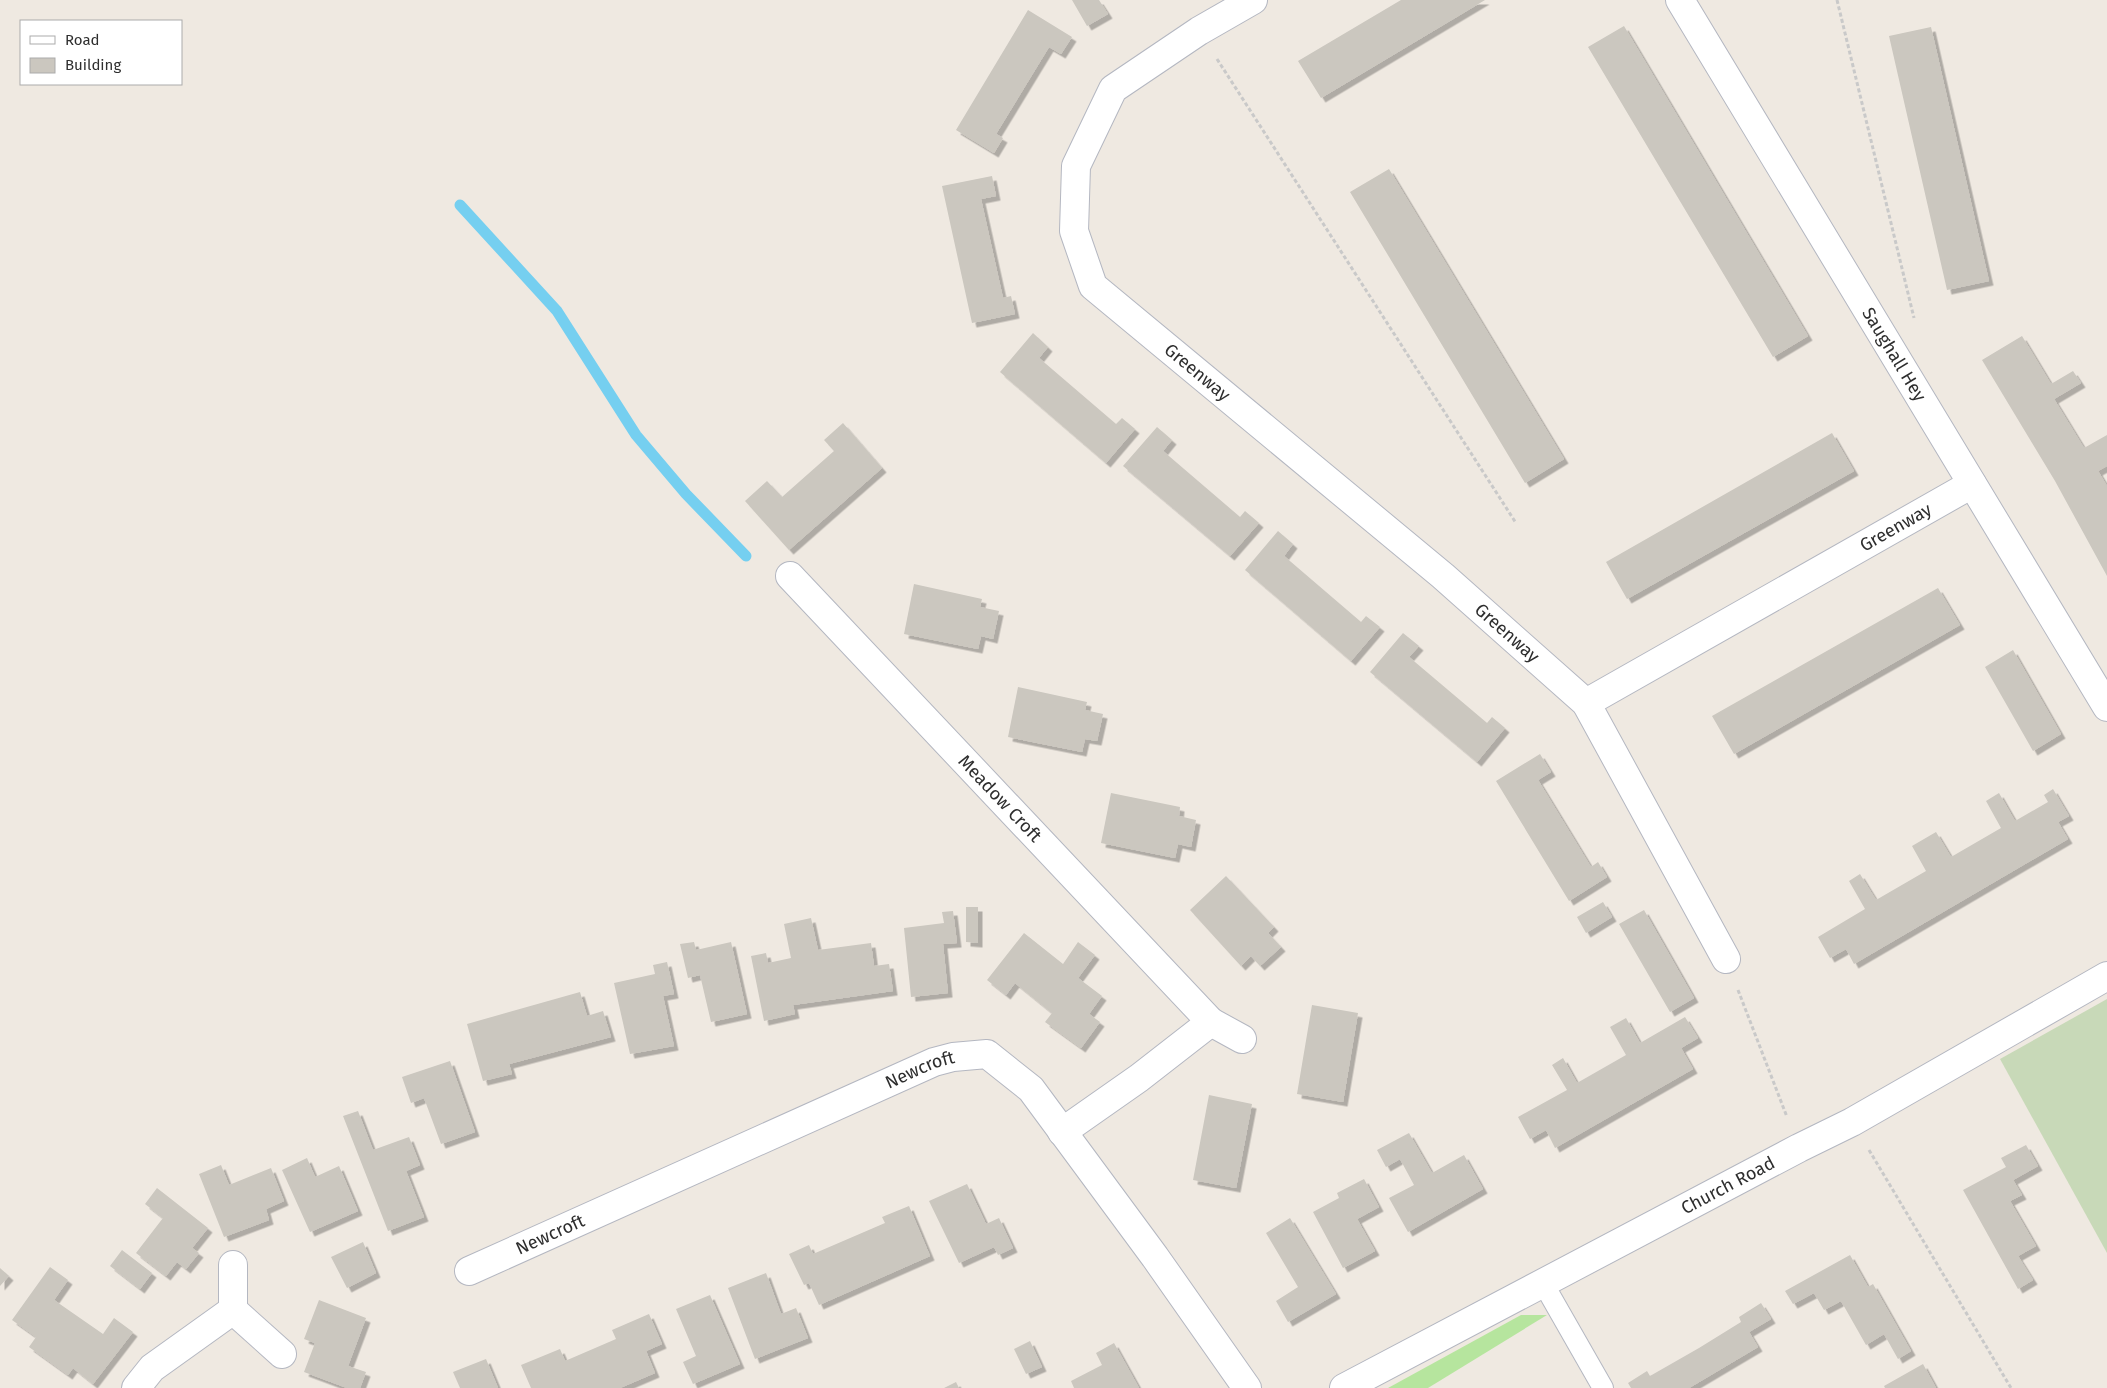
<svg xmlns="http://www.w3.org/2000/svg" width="2107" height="1388" font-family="'Fira Sans',sans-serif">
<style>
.green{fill:#b6e59e}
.cemetery{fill:#c8d9b8}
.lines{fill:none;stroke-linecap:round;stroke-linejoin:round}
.stream{stroke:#75cff0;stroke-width:11}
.building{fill:#cbc7bf;filter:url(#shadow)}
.lane-casing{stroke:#b4b7c1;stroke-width:22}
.street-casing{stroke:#b4b7c1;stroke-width:30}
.secondary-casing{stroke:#b4b7c1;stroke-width:30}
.path{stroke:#c9c9c9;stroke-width:3;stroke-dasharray:4 2.5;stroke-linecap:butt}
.lane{stroke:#fff;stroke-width:20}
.street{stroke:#fff;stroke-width:28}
.secondary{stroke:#fff;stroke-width:28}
.labels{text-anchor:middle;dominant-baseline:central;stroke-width:4;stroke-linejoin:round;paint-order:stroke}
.street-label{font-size:18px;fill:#2e2e2e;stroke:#fff}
</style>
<defs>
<filter id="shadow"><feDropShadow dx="4.5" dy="4.5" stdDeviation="0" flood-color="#0004"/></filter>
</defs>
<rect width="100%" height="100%" fill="#efe9e1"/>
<path class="green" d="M1521 1315H1547L1428 1388H1388Z"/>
<path class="cemetery" d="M2107 999V1253L2000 1059Z"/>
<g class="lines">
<path class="stream" d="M460 205 557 311 636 435 686 494 746 556"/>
</g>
<path class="building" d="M1072 0H1099L1108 14 1087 26Z
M1401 0H1485L1321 98 1298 61Z
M1028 10 1072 37 1061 54 1049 47 996 134 1003 138 994 153 956 130Z
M1624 26 1808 336 1773 357 1588 47Z
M1931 27 1989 281 1947 290 1889 36Z
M1389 169 1564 459 1525 483 1350 192Z
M992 176 996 196 981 199 1003 298 1011 296 1015 314 972 323 942 186Z
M1033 333 1048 347 1039 358 1116 424 1122 418 1135 429 1106 463 1000 372Z
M2022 336 2051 384 2073 371 2081 383 2054 399 2084 448 2107 435V466L2098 471 2107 486V576L2055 481 1982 360Z
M843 423 882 468 789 550 745 501 767 481 782 497 834 451 824 440Z
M1157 427 1172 440 1163 451 1240 517 1245 511 1259 523 1230 556 1123 466Z
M1832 433 1854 471 1627 599 1606 562Z
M1278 531 1293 544 1284 556 1361 622 1366 616 1380 627 1351 661 1245 570Z
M914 584 982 599 980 607 999 611 993 639 981 636 978 649 904 634Z
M1938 588 1960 625 1734 754 1712 716Z
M1403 633 1419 646 1409 657 1487 723 1492 717 1505 728 1477 762 1370 672Z
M2013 650 2061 734 2033 751 1985 667Z
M1018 687 1087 702 1085 710 1103 714 1097 741 1085 739 1082 752 1008 737Z
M1540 754 1551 772 1538 780 1591 867 1598 862 1607 877 1569 901 1496 781Z
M2053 789 2069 816 2058 822 2068 839 1854 964 1846 949 1830 958 1818 937 1865 909 1849 881 1860 874 1876 900 1926 871 1912 846 1936 832 1951 857 2001 828 1986 801 1999 793 2015 821 2048 802 2044 795Z
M1111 793 1180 807 1179 816 1196 820 1191 847 1178 844 1175 858 1101 843Z
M1226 876 1274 927 1268 933 1281 947 1260 966 1251 956 1241 966 1190 910Z
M1603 902 1612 917 1586 933 1577 917Z
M966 907H978V943L966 942Z
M1644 910 1694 998 1670 1012 1619 924Z
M953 911 957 943 943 944 948 993 911 997 904 928 944 923 942 912Z
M811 918 818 950 871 943 874 966 889 964 893 991 793 1005 795 1014 764 1021 751 956 766 953 768 963 791 958 784 924Z
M1024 933 1063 964 1078 942 1095 955 1078 978 1102 996 1089 1014 1100 1022 1081 1048 1045 1022 1052 1013 1015 983 1006 995 987 980Z
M694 942 696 950 731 942 747 1014 711 1022 700 975 688 978 680 944Z
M667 962 674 994 663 996 674 1046 630 1054 614 983 655 974 653 965Z
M580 992 587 1016 603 1011 611 1037 509 1064 512 1074 483 1081 467 1024Z
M1312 1005 1358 1013 1343 1102 1297 1094Z
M1685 1017 1698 1038 1681 1048 1693 1069 1555 1148 1546 1130 1530 1139 1518 1117 1567 1090 1552 1065 1563 1058 1577 1083 1626 1055 1610 1027 1626 1018 1640 1043Z
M450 1061 475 1132 441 1144 424 1098 411 1103 402 1077Z
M1209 1095 1252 1104 1236 1188 1193 1180Z
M358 1111 373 1150 409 1137 420 1165 406 1171 424 1217 388 1231 343 1116Z
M1409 1133 1432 1173 1464 1155 1483 1189 1408 1232 1389 1198 1414 1185 1400 1159 1386 1167 1377 1150Z
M2026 1145 2038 1166 2013 1180 2022 1195 2010 1201 2036 1246 2018 1256 2033 1280 2018 1289 1963 1190 2006 1167 2001 1158Z
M307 1158 315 1177 339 1166 358 1211 310 1232 282 1170Z
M221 1165 229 1185 271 1168 284 1201 266 1209 269 1220 224 1237 199 1174Z
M1364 1179 1379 1207 1357 1219 1375 1251 1343 1268 1313 1212 1339 1198 1337 1193Z
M967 1184 986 1224 999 1218 1013 1248 998 1255 994 1247 959 1263 929 1201Z
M157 1188 208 1228 192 1248 199 1253 186 1269 177 1262 166 1276 136 1253 163 1218 145 1204Z
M909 1206 930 1256 819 1305 809 1283 804 1285 789 1254 809 1245 813 1254 885 1223 882 1217Z
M1290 1218 1336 1294 1288 1322 1276 1301 1298 1287 1266 1233Z
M363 1242 376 1273 347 1288 331 1257Z
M122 1250 152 1273 140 1289 110 1266Z
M1850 1255 1868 1287 1873 1284 1911 1351 1898 1359 1884 1334 1866 1345 1841 1301 1824 1310 1814 1293 1793 1304 1785 1291Z
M50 1267 68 1280 54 1300 103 1334 114 1318 133 1332 93 1384 73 1368 68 1375 29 1347 36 1337 12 1320Z
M0 1268 9 1276 0 1286Z
M766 1273 781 1314 796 1308 808 1338 755 1359 728 1288Z
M710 1295 740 1364 693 1384 683 1362 696 1356 676 1309Z
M319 1300 366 1318 348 1366 366 1372 360 1388H347L304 1372 315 1343 304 1339Z
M1761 1303 1771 1319 1749 1332 1758 1347 1689 1388H1631L1628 1383 1647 1371 1650 1376 1699 1348 1741 1322 1739 1317Z
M649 1314 662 1344 646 1351 655 1373 620 1388H531L521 1365 560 1349 565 1361 616 1339 612 1330Z
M1030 1341 1042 1367 1026 1374 1014 1349Z
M1114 1343 1139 1388H1074L1071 1381 1102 1365 1096 1353Z
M486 1359 498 1388H460L453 1372Z
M1923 1364 1936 1388H1885L1884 1386Z
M956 1382 959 1388H944Z"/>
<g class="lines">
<g class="lane-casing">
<path id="lane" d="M1543 1283 1603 1388"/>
</g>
<g class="street-casing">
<g id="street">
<path id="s1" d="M1253 0 1199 31 1113 89 1076 166 1074 231 1093 286 1443 576 1586 703 1726 959"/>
<path id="s2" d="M1680 0 2107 707"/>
<path id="s3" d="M790 576 1211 1022 1139 1078 1062 1132"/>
<path id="s4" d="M1586 703 1972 484"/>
<path d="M1211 1022 1242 1039"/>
<path id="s5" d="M469 1271 934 1062 953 1057 987 1054 1031 1089 1155 1257 1247 1388"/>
<path d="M233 1310 282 1354"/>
<path d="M136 1388 152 1368 233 1310V1265"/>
</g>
</g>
<g class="secondary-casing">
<g id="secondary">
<path id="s6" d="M1344 1388 1799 1148 1852 1122 2107 976"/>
</g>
</g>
<path class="path" d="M1837 0 1914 318
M1217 59 1516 523
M1738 990 1787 1117
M1869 1150 2011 1388"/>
<use href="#lane" class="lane"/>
<use href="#street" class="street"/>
<use href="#secondary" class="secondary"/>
</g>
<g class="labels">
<g class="street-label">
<text stroke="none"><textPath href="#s2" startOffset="414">Saughall Hey</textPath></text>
<text stroke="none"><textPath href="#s1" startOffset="510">Greenway</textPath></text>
<text stroke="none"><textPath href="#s4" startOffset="356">Greenway</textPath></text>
<text stroke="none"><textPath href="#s1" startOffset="915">Greenway</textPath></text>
<text stroke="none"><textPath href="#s3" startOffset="306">Meadow Croft</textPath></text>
<text stroke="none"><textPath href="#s5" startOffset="494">Newcroft</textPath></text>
<text stroke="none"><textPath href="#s6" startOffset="434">Church Road</textPath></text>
<text stroke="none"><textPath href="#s5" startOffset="89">Newcroft</textPath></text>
</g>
</g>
<rect x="20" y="20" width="162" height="65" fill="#ffffff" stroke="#ababab"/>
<rect x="30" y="36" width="25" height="8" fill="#ffffff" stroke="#ababab"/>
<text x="65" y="45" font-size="15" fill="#2e2e2e">Road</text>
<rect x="30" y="58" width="25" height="15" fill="#cbc7bf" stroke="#ababab"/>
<text x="65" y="70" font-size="15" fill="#2e2e2e">Building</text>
</svg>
